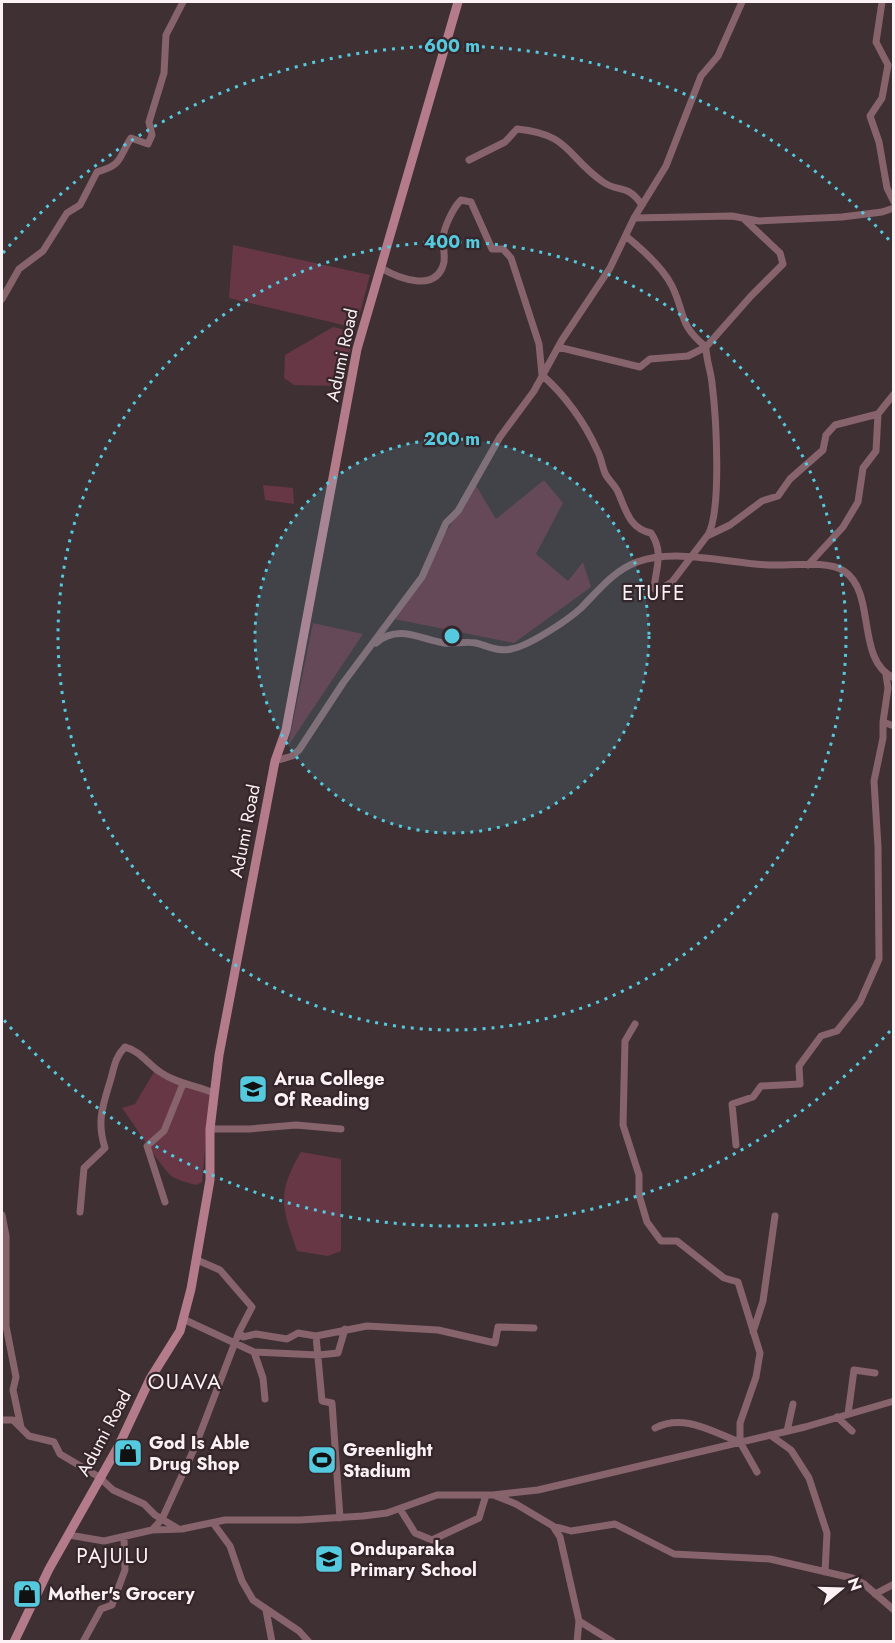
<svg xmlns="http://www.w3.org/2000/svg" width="895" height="1643" font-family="Jost,sans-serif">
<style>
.green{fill:#683746}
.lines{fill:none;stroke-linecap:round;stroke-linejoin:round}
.minor{stroke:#87636c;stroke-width:7}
.secondary{stroke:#b47c8b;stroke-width:9}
.ring{fill:none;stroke:#55cadf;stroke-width:3;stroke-dasharray:3 6}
.labels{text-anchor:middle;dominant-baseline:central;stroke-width:4.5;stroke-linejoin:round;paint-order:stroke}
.street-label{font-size:18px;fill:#fcf1f4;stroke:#34262a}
.poi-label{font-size:18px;font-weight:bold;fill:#fcf1f4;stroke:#34262a;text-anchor:start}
.quarter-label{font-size:21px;letter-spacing:1.5px;fill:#fcf1f4;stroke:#34262a}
.centre{fill:#55cadf;stroke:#34262a;stroke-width:3}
.ring-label{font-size:18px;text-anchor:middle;font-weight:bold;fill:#55cadf;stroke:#34262a;stroke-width:4.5;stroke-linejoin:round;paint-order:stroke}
</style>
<rect width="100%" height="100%" fill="#3f3034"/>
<path class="green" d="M233 245 370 275 356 328 229 298Z
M333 327 354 332 343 386 294 385 284 378 285 355Z
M544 480 563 503 536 554 568 581 583 562 591 587 514 643 394 619 475 484 496 519Z
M263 485 293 488 294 504 265 500Z
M313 623 363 634 288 746Z
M161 1071 175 1084C188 1084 203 1083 210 1096L202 1182 196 1185C189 1183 180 1181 173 1177 164 1172 132 1121 122 1108L135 1104 154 1072Z
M301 1152 341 1159V1251L328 1256 297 1251C282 1207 276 1194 301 1152Z"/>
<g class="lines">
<path class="minor" d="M882 2 876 42 888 65 882 98 870 116 879 142 887 188 894 202
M469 160 505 142 517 129C570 134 566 156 603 182 619 193 627 183 642 205
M634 218 732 216 759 221 842 217 882 212 894 208
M627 237C643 250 663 268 672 286 686 315 678 324 706 347 706 360 711 371 712 383 716 415 722 510 708 535
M381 268C398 278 437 294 444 262 445 254 443 246 443 238 444 227 453 208 461 200L471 202 492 249H503L511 258 539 344 542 375C565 395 585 423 597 450 601 457 602 466 605 473 608 480 615 485 618 492 626 510 629 528 651 533 664 552 656 568 654 588L657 591 672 582 707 536 730 525 762 501 778 496 790 479 823 450 826 435 835 425 878 414
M2 299 19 269 43 251 67 213 80 205 97 172C123 165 118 158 131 138L148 144 152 135 149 122 164 73 166 35 183 2
M558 347 640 367 650 359 688 356 706 347 751 296 783 264 780 253 745 220
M808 565 843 527 858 502 863 468 876 451 878 414 894 394
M376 643C398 624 420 639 444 643 455 644 466 641 476 643 488 646 498 652 511 649 529 646 568 620 581 608 599 590 613 571 637 562 675 548 728 563 768 565 788 566 828 560 844 571 877 593 855 660 894 678
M886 675 888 688 883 722 894 726
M275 761 292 756 299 750 343 683 422 577 446 523 458 511 500 437 534 391 562 340 610 268 634 218 666 166 701 76 718 56 742 2
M635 1024 625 1041 623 1125 639 1175V1195L647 1222 661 1241H677L724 1278 738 1282 760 1353 756 1377 740 1423V1442L757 1472
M210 1129H249L296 1125 341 1129
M736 1145 732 1104 753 1097 761 1086 800 1084 799 1066 821 1036 837 1031 860 1002 879 959 878 847 874 781 883 738V722
M165 1202 147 1146 164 1131 183 1084
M80 1212 84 1168 105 1148C97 1123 102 1108 109 1085 114 1070 114 1058 125 1047 140 1051 148 1064 160 1072 177 1084 196 1085 214 1093
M2 1215 6 1236V1326L16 1377 13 1390 21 1427
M197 1260 220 1270 252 1307 239 1332 243 1337 256 1334 287 1339 298 1333 316 1336 367 1326 438 1330 495 1343 498 1327 534 1328
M183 1319 254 1352 318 1355 338 1353 345 1329
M753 1332 763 1301 775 1216
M316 1336 322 1401 332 1403 340 1518
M254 1352 263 1378 265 1399
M848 1414 854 1370 875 1373
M837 1417 852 1431
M2 1420H13L29 1436 54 1442 60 1454 99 1477 113 1490 144 1504 155 1515 177 1528
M655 1428C684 1413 712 1432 740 1442
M787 1431 793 1404
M770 1435 791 1450 809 1478 827 1533 825 1572
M496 1496 516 1504 553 1526 571 1531 615 1524 674 1554 770 1559 852 1578 864 1584 894 1610
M400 1509 415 1533 432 1540 479 1518 486 1495
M213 1523 230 1546 242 1581 253 1600 299 1631 309 1642
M553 1526 560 1537 579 1621 577 1642
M152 1530 162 1519 195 1447 239 1332
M69 1535 104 1541 152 1530 182 1529 225 1520H300L363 1516 387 1513 437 1495H493L538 1490 805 1427 894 1401
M875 1594 894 1584
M266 1610 272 1642
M579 1621 613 1642
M83 1642 101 1609 112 1605 125 1570 124 1538"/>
<path class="secondary" d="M14 1642 49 1569 119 1445 150 1379 180 1331 191 1289 210 1180V1129L219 1055 275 761 286 730 357 349 458 2"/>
</g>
<circle cx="452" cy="636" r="197" fill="#55cadf" fill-opacity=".12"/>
<g class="ring">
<circle cx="452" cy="636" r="197"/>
<circle cx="452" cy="636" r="394"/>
<path d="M890 1031A590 590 0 0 1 3 1019M3 253A590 590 0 0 1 890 241"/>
</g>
<defs>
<g id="school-square" transform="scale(1.5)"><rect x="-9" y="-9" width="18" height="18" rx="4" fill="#55cadf" stroke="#34262a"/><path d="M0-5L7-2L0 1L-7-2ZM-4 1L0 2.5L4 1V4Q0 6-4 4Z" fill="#111"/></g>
<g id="shop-square" transform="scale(1.5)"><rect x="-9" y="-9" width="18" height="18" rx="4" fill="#55cadf" stroke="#34262a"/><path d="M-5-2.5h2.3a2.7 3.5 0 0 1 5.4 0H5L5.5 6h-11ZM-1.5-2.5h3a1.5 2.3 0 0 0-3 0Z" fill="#111"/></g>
<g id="stadium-square" transform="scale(1.5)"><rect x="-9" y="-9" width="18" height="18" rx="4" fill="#55cadf" stroke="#34262a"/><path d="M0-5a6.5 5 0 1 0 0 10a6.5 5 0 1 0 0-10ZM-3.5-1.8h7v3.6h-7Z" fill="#111"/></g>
</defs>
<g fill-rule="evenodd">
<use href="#school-square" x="253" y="1089"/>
<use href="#shop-square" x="128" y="1453"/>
<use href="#stadium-square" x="322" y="1460"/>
<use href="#school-square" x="329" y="1559"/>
<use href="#shop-square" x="27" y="1594"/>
</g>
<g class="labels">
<g class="street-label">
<text transform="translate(342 355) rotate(-78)">Adumi Road</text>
<text transform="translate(245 831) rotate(-79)">Adumi Road</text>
<text transform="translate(104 1433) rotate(-62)">Adumi Road</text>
</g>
<g class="poi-label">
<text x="274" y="1079">Arua College<tspan x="274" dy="21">Of Reading</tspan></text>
<text x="149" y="1443">God Is Able<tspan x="149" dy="21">Drug Shop</tspan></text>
<text x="343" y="1450">Greenlight<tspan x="343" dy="21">Stadium</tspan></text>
<text x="350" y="1549">Onduparaka<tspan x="350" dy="21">Primary School</tspan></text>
<text x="48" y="1594">Mother's Grocery</text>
</g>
<g class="quarter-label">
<text x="654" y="593">ETUFE</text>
<text x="185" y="1382">OUAVA</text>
<text x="113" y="1556">PAJULU</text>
</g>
</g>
<circle cx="452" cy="636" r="9" class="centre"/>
<g class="ring-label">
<text x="452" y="52">600 m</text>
<text x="452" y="248">400 m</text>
<text x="452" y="445">200 m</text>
</g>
<rect width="895" height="1643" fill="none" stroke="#fcf1f4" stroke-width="6"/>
<g transform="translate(841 1589) rotate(71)" stroke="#34262a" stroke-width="4.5" paint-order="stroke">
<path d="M0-4.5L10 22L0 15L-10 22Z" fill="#fcf1f4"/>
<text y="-9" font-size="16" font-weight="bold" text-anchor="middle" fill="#fcf1f4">N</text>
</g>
</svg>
